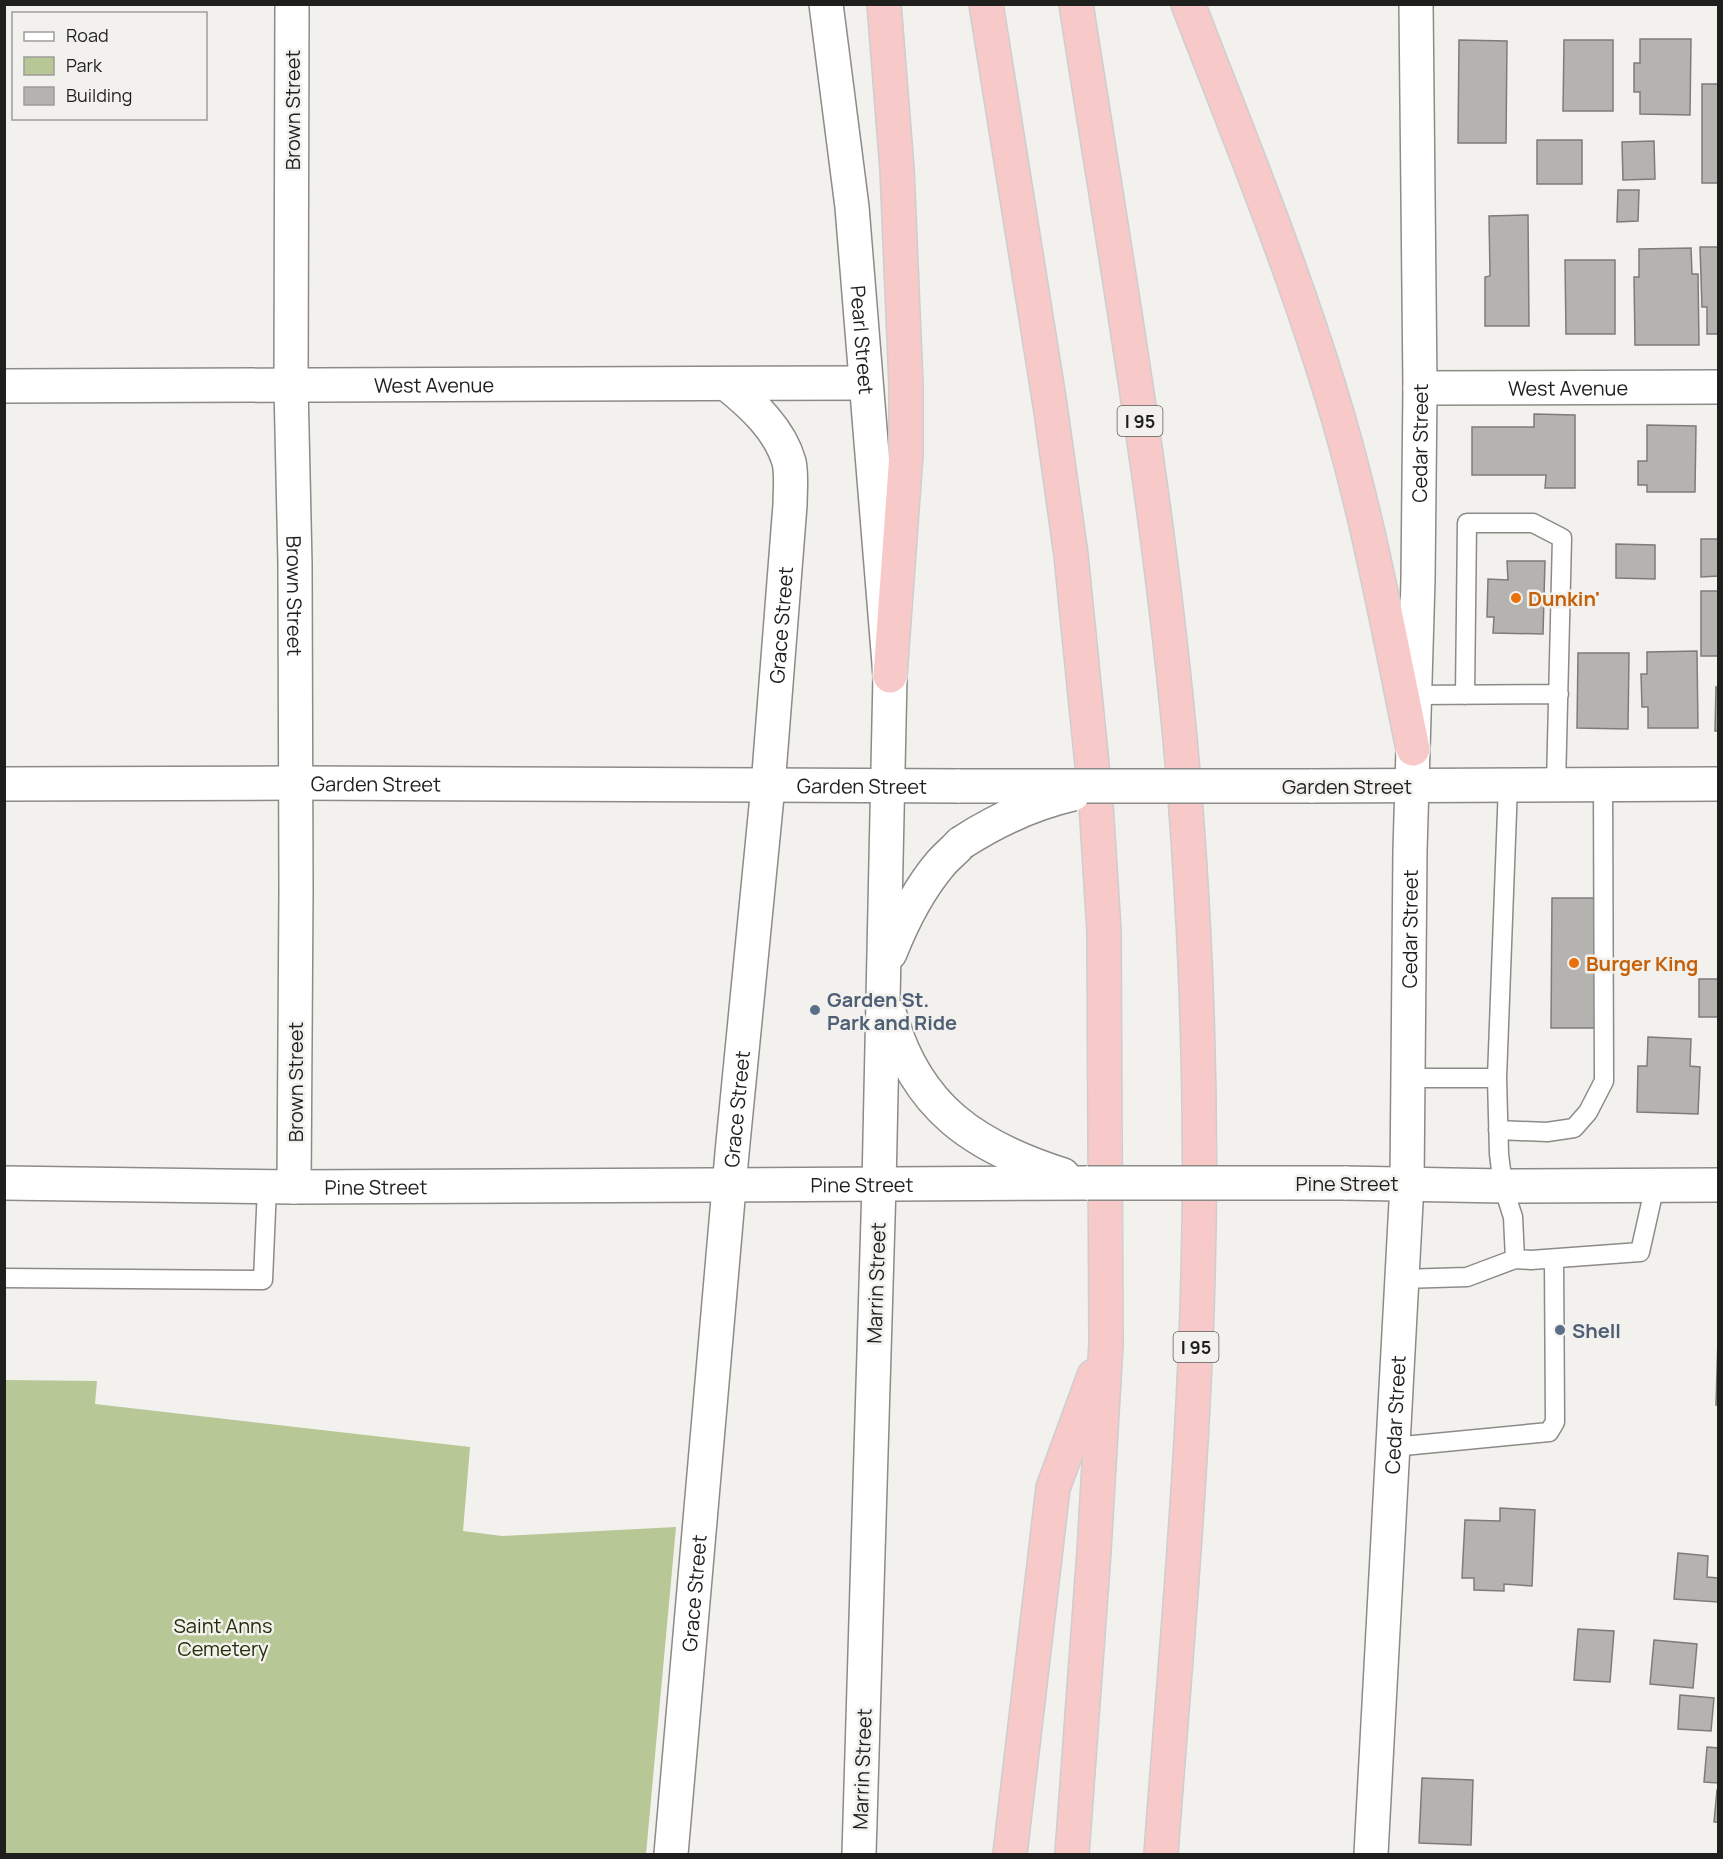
<svg xmlns="http://www.w3.org/2000/svg" width="1723" height="1859" font-family="Manrope,sans-serif">
<style>
.green{fill:#b7c795}
.building{fill:#b5b3b0;stroke:#7e7c79;stroke-width:1.5}
.lines{fill:none;stroke-linecap:round;stroke-linejoin:round}
.lane-casing{stroke:#8c8b88;stroke-width:21}
.street-casing{stroke:#8c8b88;stroke-width:36}
.secondary-casing{stroke:#8c8b88;stroke-width:36}
.highway-casing{stroke:#cecece;stroke-width:36}
.lane{stroke:#fff;stroke-width:18}
.street{stroke:#fff;stroke-width:33}
.secondary{stroke:#fff;stroke-width:33}
.highway{stroke:#f7c9c9;stroke-width:33}
.secondary-bridge-casing{stroke:#8c8b88;stroke-width:36;stroke-linecap:butt}
.secondary-bridge{stroke:#fff;stroke-width:33}
.food-dot{fill:#e8710a;stroke:#f2f1ed;stroke-width:2}
.service-dot{fill:#5c6f8a;stroke:#f2f1ed;stroke-width:2}
.labels{text-anchor:middle;dominant-baseline:central;stroke-width:5;stroke-linejoin:round;paint-order:stroke}
.shield{fill:#f2f1ed;stroke:#5e5e5c;stroke-width:1.5}
.shield-label{font-size:18px;font-weight:bold;fill:#1f1f1e}
.street-label{font-size:20px;fill:#1f1f1e;stroke:#f2f1ed}
.food-label{font-size:20px;font-weight:bold;fill:#c56008;stroke:#f2f1ed;text-anchor:start}
.service-label{font-size:20px;font-weight:bold;fill:#4e5e75;stroke:#f2f1ed;text-anchor:start}
.park-label{font-size:20px;fill:#242e06;stroke:#f2f1ed}
</style>
<rect width="100%" height="100%" fill="#f2f1ed"/>
<path class="green" d="M5 1380 97 1381 95 1404 470 1447 463 1531 502 1536 676 1527 646 1854H5Z"/>
<path class="building" d="M1640 39H1691L1690 115 1640 114V92H1634V63H1640Z
M1459 40 1507 41 1506 143H1458Z
M1564 40H1613V111H1563Z
M1702 84H1718V183H1702Z
M1537 140H1582V184H1537Z
M1654 141 1655 179 1623 180 1622 142Z
M1618 190H1639L1638 221 1617 222Z
M1528 215 1529 326H1485V277L1490 276 1489 216Z
M1700 247H1718V334H1707V307H1702Z
M1691 248 1692 274H1698L1699 345H1635L1634 277H1639V249Z
M1565 260H1615V334H1566Z
M1534 414 1575 415V488H1545L1546 475H1472V427H1534Z
M1647 425 1696 426 1695 492H1647V485H1638V461H1647Z
M1701 539H1718V576L1701 577Z
M1616 544 1655 545V579L1616 578Z
M1507 561H1545L1543 634 1493 633 1494 617H1487L1488 579 1508 580Z
M1701 591H1718V656H1701Z
M1697 651 1698 728H1648V707H1642L1641 674H1647V652Z
M1578 653H1629L1628 729 1577 728Z
M1716 687 1718 688V731H1715Z
M1552 898H1597L1596 1028H1551Z
M1699 979H1718V1017H1699Z
M1648 1037 1691 1039 1690 1066 1700 1067 1698 1114 1637 1112 1638 1066H1647Z
M1718 1339V1405H1716Z
M1500 1508 1535 1510 1532 1586 1504 1584V1591L1474 1590V1578H1462L1465 1520 1500 1521Z
M1678 1553 1708 1556 1707 1577 1718 1578V1602L1674 1599Z
M1578 1629 1614 1631 1610 1682 1574 1680Z
M1654 1640 1697 1644 1693 1688 1650 1684Z
M1680 1695 1714 1698 1711 1731 1678 1729Z
M1707 1747 1718 1748V1783L1704 1782Z
M1422 1778 1473 1780 1471 1845 1419 1843Z
M1717 1790H1718V1822H1714Z"/>
<g class="lines">
<g class="lane-casing">
<path id="lane" d="M1414 695 1559 694
M1465 695 1467 523H1533L1562 538 1556 785
M1508 785 1497 1078 1499 1154 1503 1186 1513 1217 1515 1259 1531 1260 1640 1252 1655 1185
M1409 1078H1497
M1498 1130 1547 1132 1574 1128 1588 1112 1604 1081 1603 784
M4 1278 263 1280 267 1187
M1402 1279 1467 1277 1515 1259
M1393 1447 1549 1432 1555 1422 1554 1259"/>
</g>
<g class="street-casing">
<g id="street">
<path id="s1" d="M292 4 291 386 295 564 296 891 294 1187"/>
<path id="s2" d="M4 386 865 383"/>
<path id="s3" d="M1420 388 1718 387"/>
<path id="s4" d="M671 1854 732 1153 768 786 790 505C790 492 792 475 789 462 780 430 753 405 728 385"/>
</g>
</g>
<g class="secondary-casing">
<g id="secondary">
<path id="s5" d="M826 4 852 207 890 676 879 1185 859 1854"/>
<path id="s6" d="M4 784 295 783 960 786"/>
<path d="M1310 786 1718 784"/>
<path d="M890 953C903 920 918 890 941 863 947 856 955 850 961 843"/>
<path d="M890 1015C916 1108 975 1147 1063 1175"/>
<path id="s7" d="M4 1183 294 1187 1088 1183"/>
<path d="M1344 1183 1503 1186 1718 1185"/>
<path id="s8" d="M1371 1854 1407 1184 1410 851 1418 580 1420 388 1416 4"/>
</g>
</g>
<g class="highway-casing">
<path id="highway" d="M884 4 897 169 906 385V454L890 676
M986 4 1050 405 1071 555 1096 804 1104 931 1106 1344 1094 1551 1072 1854
M1076 4C1119 281 1169 558 1188 838 1200 1011 1203 1186 1195 1361 1188 1525 1173 1690 1161 1854
M1188 4C1237 131 1289 257 1329 387 1366 505 1388 628 1413 749
M1010 1854 1053 1488 1094 1376"/>
</g>
<use href="#lane" class="lane"/>
<use href="#street" class="street"/>
<use href="#secondary" class="secondary"/>
<use href="#highway" class="highway"/>
<g class="secondary-bridge-casing">
<path id="secondary-bridge" d="M960 786H1310
M961 843C995 821 1034 803 1073 794
M1088 1183H1344"/>
</g>
<use href="#secondary-bridge" class="secondary-bridge"/>
</g>
<g class="food-dot">
<circle cx="1516" cy="598" r="6"/>
<circle cx="1574" cy="963" r="6"/>
</g>
<g class="service-dot">
<circle cx="815" cy="1010" r="6"/>
<circle cx="1560" cy="1330" r="6"/>
</g>
<g class="labels">
<g class="shield">
<rect x="1117.5" y="406" width="45" height="30" rx="4.5"/>
<rect x="1173.5" y="1332" width="45" height="30" rx="4.5"/>
</g>
<g class="shield-label">
<text x="1140" y="421">I 95</text>
<text x="1196" y="1347">I 95</text>
</g>
<g class="street-label">
<text transform="translate(292 110) rotate(-90)">Brown Street</text>
<text stroke="none"><textPath href="#s5" startOffset="338">Pearl Street</textPath></text>
<text stroke="none"><textPath href="#s2" startOffset="430">West Avenue</textPath></text>
<text stroke="none"><textPath href="#s3" startOffset="148">West Avenue</textPath></text>
<text stroke="none"><textPath href="#s8" startOffset="1412">Cedar Street</textPath></text>
<text stroke="none"><textPath href="#s1" startOffset="592">Brown Street</textPath></text>
<text stroke="none"><textPath href="#s4" startOffset="1234">Grace Street</textPath></text>
<text stroke="none"><textPath href="#s6" startOffset="372">Garden Street</textPath></text>
<text stroke="none"><textPath href="#s6" startOffset="858">Garden Street</textPath></text>
<text x="1347" y="786">Garden Street</text>
<text stroke="none"><textPath href="#s8" startOffset="926">Cedar Street</textPath></text>
<text transform="translate(295 1082) rotate(-90)">Brown Street</text>
<text stroke="none"><textPath href="#s4" startOffset="748">Grace Street</textPath></text>
<text x="1347" y="1183">Pine Street</text>
<text stroke="none"><textPath href="#s7" startOffset="858">Pine Street</textPath></text>
<text stroke="none"><textPath href="#s7" startOffset="372">Pine Street</textPath></text>
<text transform="translate(876 1283) rotate(-88)">Marrin Street</text>
<text stroke="none"><textPath href="#s8" startOffset="440">Cedar Street</textPath></text>
<text stroke="none"><textPath href="#s4" startOffset="262">Grace Street</textPath></text>
<text transform="translate(862 1769) rotate(-88)">Marrin Street</text>
</g>
<g class="food-label">
<text x="1528" y="598">Dunkin'</text>
<text x="1586" y="963">Burger King</text>
</g>
<g class="service-label">
<text x="827" y="999">Garden St.<tspan x="827" dy="23">Park and Ride</tspan></text>
<text x="1572" y="1330">Shell</text>
</g>
<g class="park-label">
<text x="223" y="1625">Saint Anns<tspan x="223" dy="23">Cemetery</tspan></text>
</g>
</g>
<rect width="1723" height="1859" fill="none" stroke="#1f1f1e" stroke-width="12"/>
<rect x="12" y="12" width="195" height="108" fill="#f2f1ed" stroke="#9e9d9a" stroke-width="1.5"/>
<rect x="24" y="32" width="30" height="9" fill="#ffffff" stroke="#9e9d9a" stroke-width="1.5"/>
<text x="66" y="42" font-size="18" fill="#1f1f1e">Road</text>
<rect x="24" y="57" width="30" height="18" fill="#b7c795" stroke="#9e9d9a" stroke-width="1.5"/>
<text x="66" y="72" font-size="18" fill="#1f1f1e">Park</text>
<rect x="24" y="87" width="30" height="18" fill="#b5b3b0" stroke="#9e9d9a" stroke-width="1.5"/>
<text x="66" y="102" font-size="18" fill="#1f1f1e">Building</text>
</svg>
